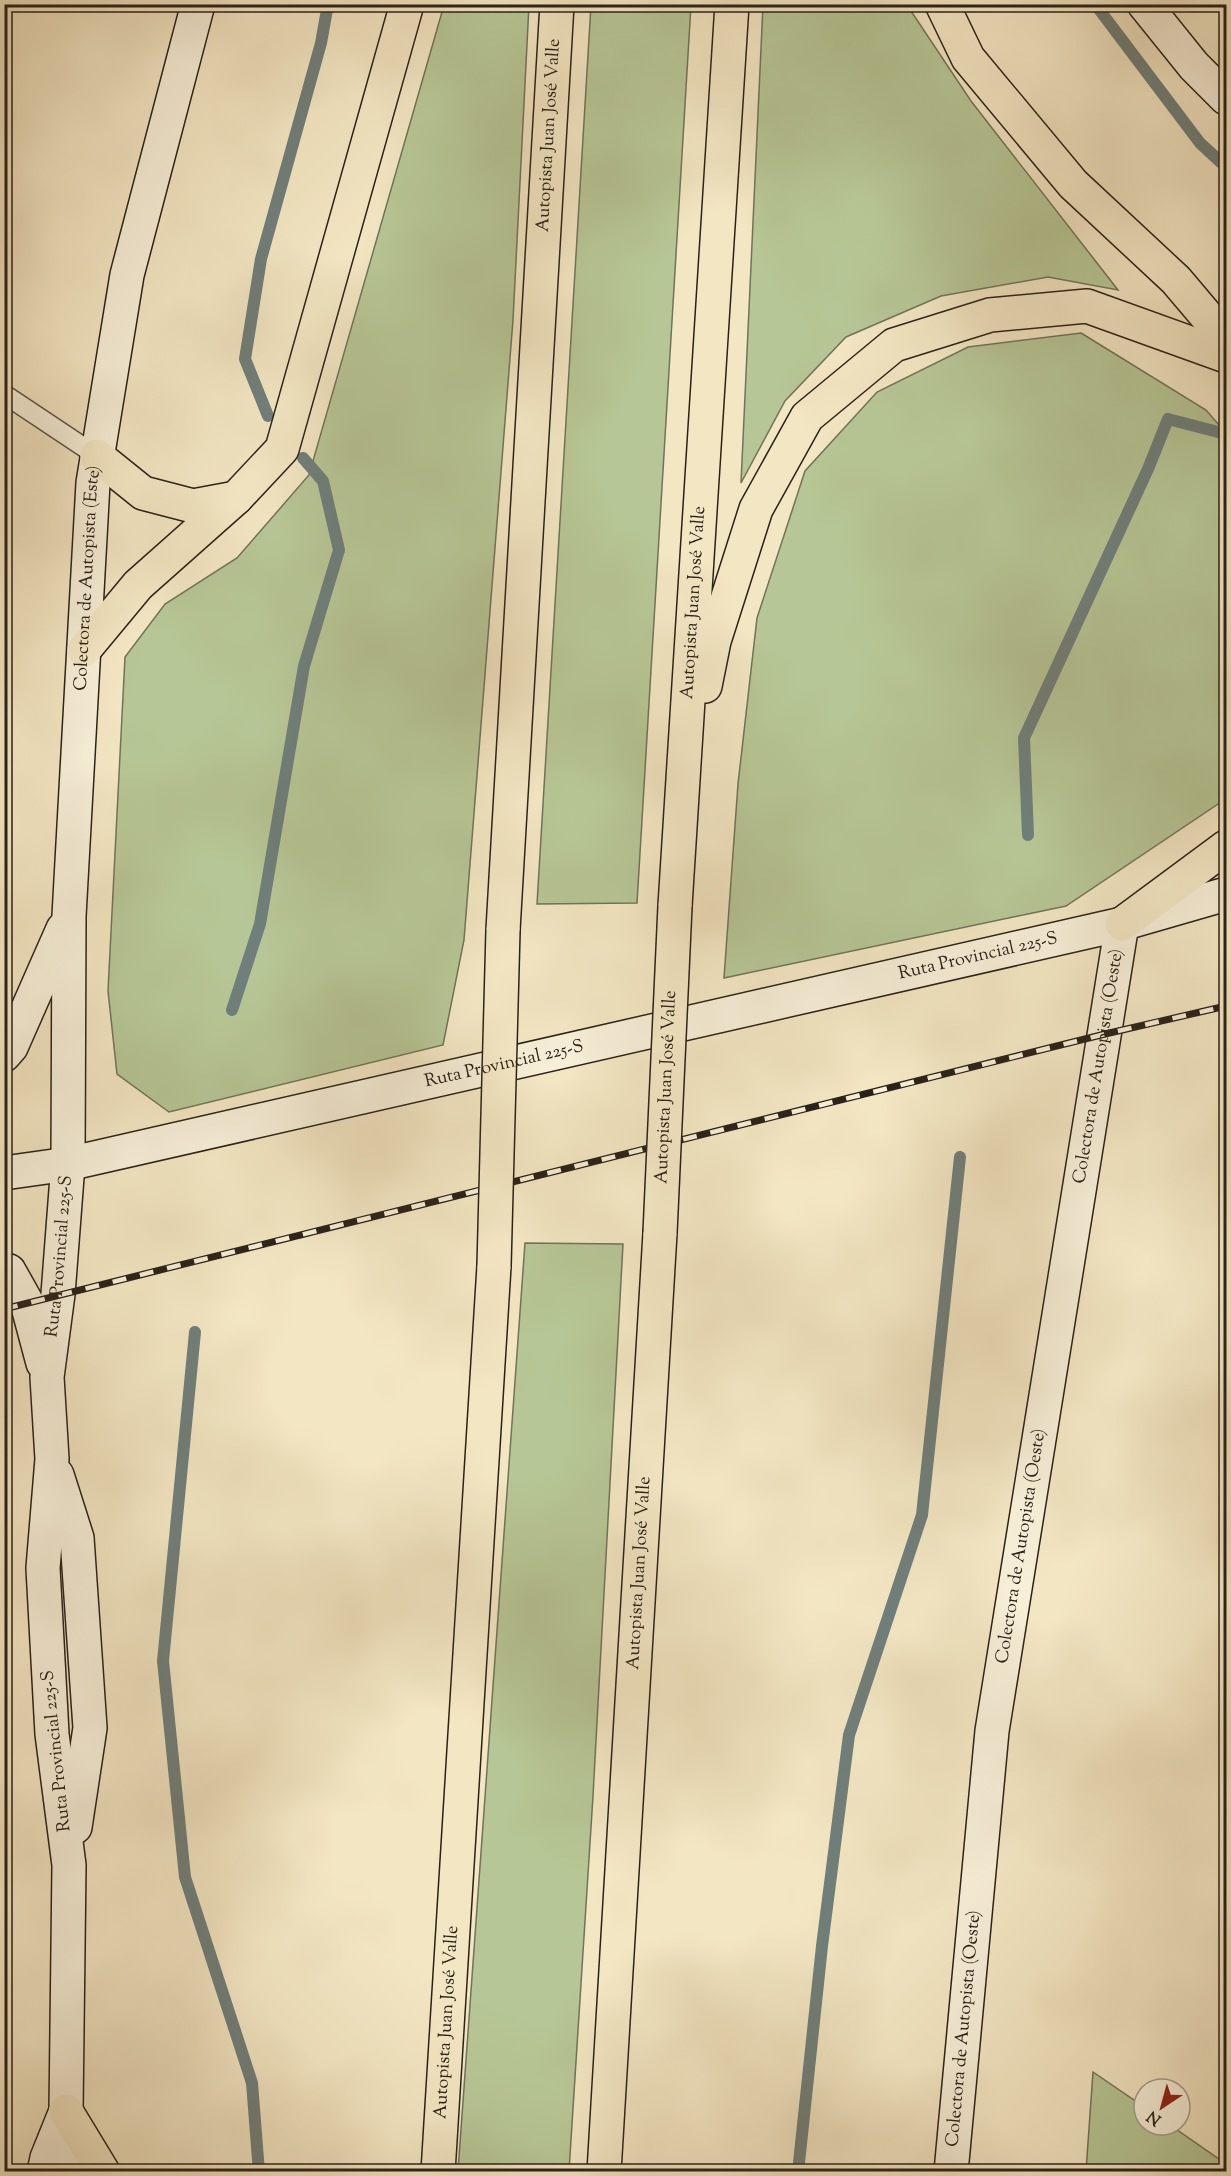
<svg xmlns="http://www.w3.org/2000/svg" width="1231" height="2176" font-family="'Sorts Mill Goudy',serif">
<style>
.green{fill:#b7c696;stroke:#707458;stroke-width:1.5}
.lines{fill:none;stroke-linecap:round;stroke-linejoin:round}
.stream{stroke:#707f7b;stroke-width:12}
.service-casing{stroke:#5c5344;stroke-width:21}
.secondary-casing{stroke:#2a2219;stroke-width:36}
.motorway-casing{stroke:#2a2219;stroke-width:36}
.service{stroke:#f7efd8;stroke-width:18}
.secondary{stroke:#f7efd8;stroke-width:33}
.motorway{stroke:#f3e6c3;stroke-width:33}
.rail-casing{stroke:#2a2219;stroke-width:7}
.rail{stroke:#f7efd8;stroke-width:4.5;stroke-dasharray:14;stroke-linecap:butt}
.motorway-bridge-casing{stroke:#2a2219;stroke-width:36;stroke-linecap:butt}
.motorway-bridge{stroke:#f3e6c3;stroke-width:33}
.labels{text-anchor:middle;dominant-baseline:central;stroke-width:4.5;stroke-linejoin:round;paint-order:stroke}
.street-label{font-size:18px;fill:#2a2219;stroke:#f7efd8}
</style>
<rect width="100%" height="100%" fill="#f3e6c3"/>
<filter id="stains"><feTurbulence type="fractalNoise" baseFrequency=".00333" numOctaves="4"/><feColorMatrix values="0 0 0 0 .2 0 0 0 0 .09 0 0 0 0 .02 0 0 0 .5 -.17"/></filter>
<radialGradient id="worn" r=".72"><stop offset=".6" stop-color="#630" stop-opacity="0"/><stop offset="1" stop-color="#630" stop-opacity=".3"/></radialGradient>
<path class="green" d="M444 5H529L513 320 464 940 443 1045 169 1112 117 1074 108 991 125 657 165 604 237 558 309 475Z
M591 5H691L637 903 537 904Z
M763 5H907L971 101 1118 290 1048 277 941 296 846 337 785 401 741 483Z
M1081 333 1206 410 1226 433V792L1221 802 1066 906 724 978 738 784 757 618 805 471 877 392 968 347Z
M525 1243 623 1244 593 1796 569 2171H458Z
M1093 2072 1144 2107V2125H1170L1226 2164V2171H1086Z"/>
<g class="lines">
<path class="stream" d="M1095 4 1200 143 1226 167
M268 416 245 359 261 259 321 43 328 4
M1028 835 1024 738 1148 469 1168 419 1226 434
M232 1010 260 924 304 666 339 550 323 481 303 458
M195 1332 163 1661 185 1877 252 2083 259 2172
M798 2172 822 1946 849 1735 922 1515 960 1157"/>
<g class="service-casing">
<path id="service" d="M4 394 97 456"/>
</g>
<g class="secondary-casing">
<g id="secondary">
<path d="M1144 4 1194 66 1226 98"/>
<path d="M4 1055 11 1047 63 929"/>
<path id="s1" d="M4 1173 68 1164 1122 924 1226 894"/>
<path d="M4 1269 9 1271 27 1303 43 1363"/>
<path d="M57 1475 77 1538 90 1728 75 1827"/>
<path d="M44 2172 47 2158 66 2111"/>
<path id="s2" d="M81 2172 66 2111 69 1865 52 1734 43 1568 52 1459 47 1377 58 1294 68 1164 69 916 93 483 127 275 198 4"/>
<path id="s3" d="M951 2172 992 1731 1122 924"/>
</g>
</g>
<g class="motorway-casing">
<g id="motorway">
<path d="M942 4 968 58 1073 184 1176 280 1226 339"/>
<path d="M97 456 143 493 193 506 236 498"/>
<path d="M84 650 138 585 236 498 282 449 407 4"/>
<path d="M705 686 714 641 756 509 807 417 894 345 990 315 1087 306 1226 356"/>
<path id="s4" d="M675 906 732 4"/>
<path d="M1122 924 1226 847"/>
<path id="s5" d="M503 930 557 4"/>
<path d="M66 2111 103 2172"/>
<path id="s6" d="M438 2172 494 1266"/>
<path id="s7" d="M604 2172 660 1233"/>
</g>
</g>
<use href="#service" class="service"/>
<use href="#secondary" class="secondary"/>
<use href="#motorway" class="motorway"/>
<g class="rail-casing">
<path id="rail" d="M4 1309 1105 1034 1226 1006"/>
</g>
<use href="#rail" class="rail"/>
<g class="motorway-bridge-casing">
<g id="motorway-bridge">
<path id="s8" d="M660 1233 675 906"/>
<path d="M494 1266 503 930"/>
</g>
</g>
<use href="#motorway-bridge" class="motorway-bridge"/>
</g>
<g class="labels">
<g class="street-label">
<text stroke="none"><textPath href="#s5" startOffset="796">Autopista Juan José Valle</textPath></text>
<text stroke="none"><textPath href="#s2" startOffset="1599">Colectora de Autopista (Este)</textPath></text>
<text stroke="none"><textPath href="#s4" startOffset="304">Autopista Juan José Valle</textPath></text>
<text stroke="none"><textPath href="#s1" startOffset="998">Ruta Provincial 225-S</textPath></text>
<text stroke="none"><textPath href="#s1" startOffset="512">Ruta Provincial 225-S</textPath></text>
<text stroke="none"><textPath href="#s3" startOffset="1116">Colectora de Autopista (Oeste)</textPath></text>
<text stroke="none"><textPath href="#s8" startOffset="146">Autopista Juan José Valle</textPath></text>
<text stroke="none"><textPath href="#s2" startOffset="920">Ruta Provincial 225-S</textPath></text>
<text stroke="none"><textPath href="#s3" startOffset="630">Colectora de Autopista (Oeste)</textPath></text>
<text stroke="none"><textPath href="#s7" startOffset="600">Autopista Juan José Valle</textPath></text>
<text transform="translate(57 1751) rotate(-96)">Ruta Provincial 225-S</text>
<text stroke="none"><textPath href="#s6" startOffset="150">Autopista Juan José Valle</textPath></text>
<text stroke="none"><textPath href="#s3" startOffset="144">Colectora de Autopista (Oeste)</textPath></text>
</g>
</g>
<rect width="1231" height="2176" fill="none" stroke="#f3e6c3" stroke-width="24"/>
<rect x="6" y="6" width="1219" height="2164" fill="none" stroke="#2a2219" stroke-width="3"/>
<rect x="12" y="12" width="1207" height="2152" fill="none" stroke="#2a2219" stroke-width="1.5"/>
<g transform="translate(1162 2107) rotate(216)"><circle r="28" fill="#f7efd8" stroke="#a59d8c" stroke-width="1.5"/>
<path d="M0-4.5L10 22L0 15L-10 22Z" fill="#8f2418"/>
<text y="-9" font-size="16" font-weight="bold" text-anchor="middle" fill="#2a2219">N</text>
</g>
<rect width="100%" height="100%" filter="url(#stains)"/>
<rect width="100%" height="100%" fill="url(#worn)"/>
</svg>
